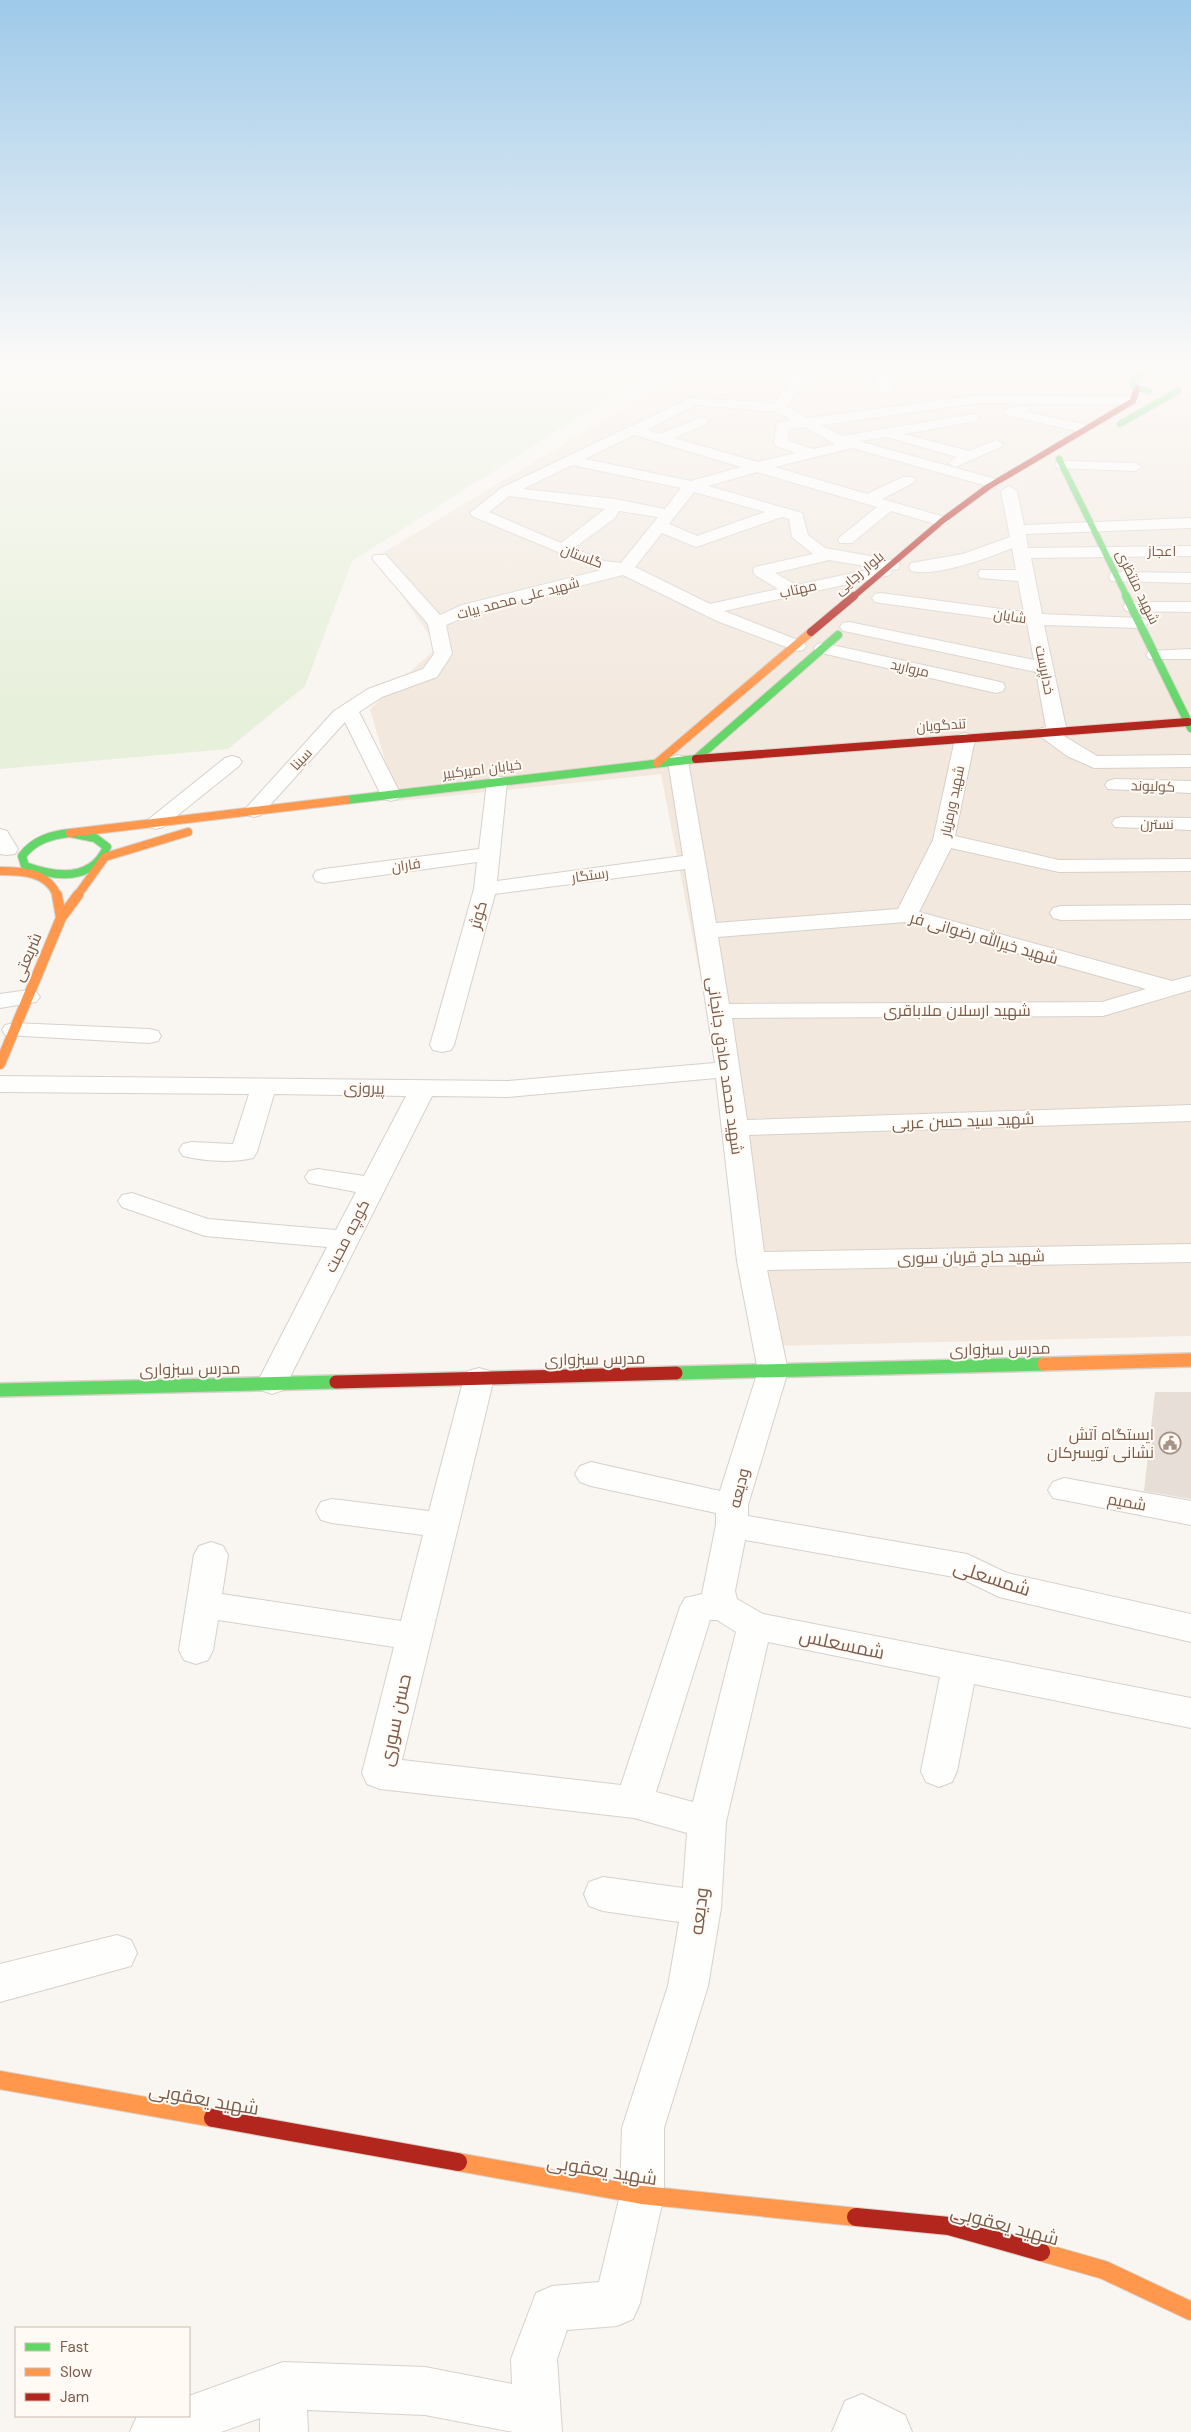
<svg xmlns="http://www.w3.org/2000/svg" width="1191" height="2432" font-family="'DM Sans',Cairo,sans-serif">
<style>
.residential{fill:#f2e8de}
.green{fill:#e7f0db}
.building{fill:#e6ded7}
.lines{fill:none;stroke-linecap:round;stroke-linejoin:round}
.street-casing{stroke:#d7d1cb;stroke-width:2}
.fast-far2-casing{stroke:#d9d2cb;stroke-width:8}
.fast-far1-casing{stroke:#d9d2cb;stroke-width:10}
.fast-casing{stroke:#d9d2cb;stroke-width:16}
.slow-far3-casing{stroke:#d9d2cb;stroke-width:10}
.slow-far2-casing{stroke:#d9d2cb;stroke-width:12}
.slow-far1-casing{stroke:#d9d2cb;stroke-width:16}
.slow-casing{stroke:#d9d2cb;stroke-width:20}
.jam-far3-casing{stroke:#d9d2cb;stroke-width:8}
.jam-far2-casing{stroke:#d9d2cb;stroke-width:10}
.jam-far1-casing{stroke:#d9d2cb;stroke-width:16}
.jam-casing{stroke:#d9d2cb;stroke-width:20}
.street{fill:#fefefd;fill-rule:evenodd}
.fast-far2{stroke:#63d668;stroke-width:6}
.fast-far1{stroke:#63d668;stroke-width:8}
.fast{stroke:#63d668;stroke-width:13}
.slow-far3{stroke:#ff974d;stroke-width:8}
.slow-far2{stroke:#ff974d;stroke-width:10}
.slow-far1{stroke:#ff974d;stroke-width:13}
.slow{stroke:#ff974d;stroke-width:18}
.jam-far3{stroke:#b3261e;stroke-width:6}
.jam-far2{stroke:#b3261e;stroke-width:8}
.jam-far1{stroke:#b3261e;stroke-width:13}
.jam{stroke:#b3261e;stroke-width:18}
.labels{text-anchor:middle;dominant-baseline:central;stroke-width:4;stroke-linejoin:round;paint-order:stroke}
.far-street-label{font-size:14px;fill:#7a5c4d;stroke:#fffaf3}
.street-label{font-size:16px;fill:#7a5c4d;stroke:#fffaf3}
.poi-label{font-size:16px;fill:#7a5c4d;stroke:#fffaf3;text-anchor:end}
.near-street-label{font-size:19px;fill:#7a5c4d;stroke:#fffaf3}
</style>
<rect width="100%" height="100%" fill="#f9f5f0"/>
<path class="residential" d="M695 365H1191V1336L772 1346 661 774 397 801 370 709 437 647 376 557Z"/>
<path class="green" d="M0 365H661L352 561 305 686 228 749 0 769Z"/>
<path class="building" d="M1155 1392H1191V1499L1144 1491Z"/>
<g class="lines">
<g class="street-casing">
<path id="street" d="M793 365H805L804 381 787 407 808 418 980 395 1133 397 1140 401 1133 405 980 403 821 425 842 436 972 414 977 415 979 418 977 421 904 434 969 451 996 440 1003 444 1001 447 955 467 948 463 957 457 887 437 859 441 999 480 1002 483 994 488 852 448 775 467 867 494 903 477H913L916 480 913 483 882 499 948 518 950 521 942 526 891 511 852 543H840L838 540 840 537 877 507 757 472 708 486 802 513 808 535 825 548 892 560 898 561 900 565 898 569 892 570 890 575 724 611 803 642 806 646 803 650 797 651 717 621 623 575 474 613 446 625 452 654 437 677 382 697 359 712 401 795 398 799 391 801 384 799 381 795 345 722 261 815 254 817 247 815 244 811 247 807 334 711 368 689 423 669 434 654 428 624 374 561 372 558 374 555H386L440 615 462 605 601 570 472 516 470 513 501 488 690 398 775 403 790 381ZM697 405 776 412 791 420 777 423 774 443 776 446 796 453 758 462 674 438 706 424 708 421 706 418 701 417 660 434 646 430ZM804 427 833 443 835 444 813 449 788 441 789 429ZM634 435 741 467 691 481 585 459ZM572 465 681 488 665 509 615 499 523 489ZM694 492 765 512 697 536 669 524ZM509 496 605 509 561 543 489 512ZM619 511 658 517 621 563 604 561 574 548 615 518ZM782 517 789 519 792 537 813 554 755 567 753 571 755 575 778 589 710 604 635 567 662 533 696 547ZM829 560 877 568 796 585 775 573Z
M860 365H1143L1145 367 1138 371 953 372 884 370 894 392 887 396 880 392 870 369 861 368Z
M1023 405 1028 406 1030 409 1028 412 1090 426 1092 429 1085 433 1006 415 1004 412 1006 409Z
M1062 461 1135 463 1142 467 1135 471 1057 468 1055 465 1057 462Z
M1009 486 1017 491 1024 525 1191 518V528L1026 534 1028 548 1191 546V556L1031 558 1042 614 1139 618 1145 619 1148 623 1145 627 1139 628 1044 625 1067 732 1064 736 1097 756 1191 755V767L1094 768 1067 756 1036 733 1039 729 1046 727 1036 672 849 632 843 631 840 627 843 623 849 622 1034 660 1027 623 881 603 875 602 872 598 875 594 881 593 1024 612 1018 581 980 578 978 574 980 570H1016L1012 548C989 558 936 577 911 571L909 567 911 563 917 562 963 554 1010 537 1001 491Z
M1117 572 1191 573V583L1111 581 1109 577 1111 573Z
M1132 602H1191V612L1126 611 1123 607 1126 603Z
M823 643 996 681 1003 683 1005 687 1003 691 996 693 817 652 814 648 817 644Z
M1191 649V659H1149L1146 655 1149 651Z
M965 733 972 735 975 739 955 836 1059 860 1191 859V871L1059 872 951 848 919 912 1172 981 1191 976V990L1103 1016 732 1018 747 1120 1191 1105V1121L749 1135 764 1252 1191 1244V1262L767 1270 788 1371 748 1505V1516L967 1554 1007 1573 1191 1614V1642L999 1597 960 1578 745 1540 735 1591 737 1599 763 1614 1191 1698V1728L974 1684 957 1771 952 1782 939 1787 926 1782 921 1771 940 1677 768 1642 726 1822 721 1908 708 1986 664 2128V2195L640 2303 633 2319 617 2326 567 2330 557 2359 562 2432H513L425 2415 307 2410 308 2432H260V2418L221 2432H130L137 2416H189V2396L283 2362 425 2367 512 2384 511 2359 536 2293 552 2286 599 2282 620 2195 622 2128 668 1986 679 1922 603 1911 589 1906 584 1894 589 1882 603 1877 683 1888 687 1833 634 1818 380 1789 367 1784 362 1773 394 1647 218 1620 213 1650 208 1660 196 1664 184 1660 179 1650 194 1555 199 1546 211 1542 223 1546 228 1555 222 1594 401 1621 423 1535 332 1523 321 1520 316 1511 321 1502 332 1499 429 1511 464 1378 468 1371 479 1368 490 1371 494 1378 402 1760 621 1785 680 1607 685 1598 702 1594 716 1525V1513L591 1486 580 1482 575 1474 580 1466 591 1462 720 1491 758 1371 737 1261 716 1078 508 1097 432 1096 287 1383 283 1390 272 1394 261 1390 257 1383 327 1247 205 1236 122 1207 118 1201 122 1195 132 1193 208 1219 336 1230 356 1192 309 1183 305 1177 309 1171 318 1169 364 1176 406 1096 274 1094 257 1152 253 1158C233 1163 203 1161 183 1156L179 1150 183 1144 192 1142 233 1144 249 1094 0 1092V1076L508 1081 715 1063 685 869 495 894 454 1045 451 1050 442 1052 433 1050 430 1045 474 889 477 862 324 883 316 881 313 876 316 871 324 869 479 849 487 782 490 778 497 776 504 778 507 782 497 881 683 856 668 761 671 757 678 755 685 757 688 761 716 923 898 909 933 840 955 739 958 735ZM905 922 1146 989 1102 1002 729 1004 718 937ZM710 1620H717L736 1632 693 1802 656 1792Z
M232 756 239 758 242 762 239 766 163 827 156 829 149 827 146 823 149 819 225 758Z
M1115 779 1191 781V793L1108 789 1105 785 1108 781Z
M1122 817 1191 818V830L1115 827 1112 823 1115 819Z
M0 829 7 831 18 849 15 854 7 855 0 854Z
M1191 905V919L1061 920 1053 918 1050 913 1053 908 1061 906Z
M28 990 36 992 40 997 36 1002 0 1008V994Z
M14 1023 149 1029 158 1031 161 1036 158 1041 149 1043 5 1035 2 1030 5 1025Z
M1064 1478 1191 1501V1525L1053 1498 1048 1490 1053 1482Z
M117 1935 131 1940 137 1953 131 1966 0 2002V1964Z
M862 2394 905 2415 912 2432H832L845 2401Z"/>
</g>
<g class="fast-far2-casing">
<path id="fast-far2" d="M1148 391 1137 388 1133 384 1136 377 1157 368 1191 367
M1120 424 1178 391
M1059 459 1127 597"/>
</g>
<g class="fast-far1-casing">
<path id="fast-far1" d="M1126 596 1191 728
M696 759 838 635
M346 800 696 759
M70 833 95 838 107 847C92 882 55 877 25 866L22 856C34 840 51 835 70 833Z"/>
</g>
<g class="fast-casing">
<path id="fast" d="M676 1373 1044 1364
M0 1390 336 1382"/>
</g>
<g class="slow-far3-casing">
<path id="slow-far3" d="M657 763 811 632
M70 833 346 800
M0 871C22 871 49 872 57 896
M77 896 105 857 188 832"/>
</g>
<g class="slow-far2-casing">
<path id="slow-far2" d="M57 895 61 918 78 895
M0 1064 61 918"/>
</g>
<g class="slow-far1-casing">
<path id="slow-far1" d="M1044 1364 1191 1360"/>
</g>
<g class="slow-casing">
<path id="slow" d="M0 2080 213 2118
M458 2162 642 2195 856 2217
M1041 2252 1104 2270 1191 2311"/>
</g>
<g class="jam-far3-casing">
<path id="jam-far3" d="M853 597 942 521 988 487 1133 401 1137 388"/>
</g>
<g class="jam-far2-casing">
<path id="jam-far2" d="M811 632 854 596
M696 759 1188 722"/>
</g>
<g class="jam-far1-casing">
<path id="jam-far1" d="M336 1382 676 1373"/>
</g>
<g class="jam-casing">
<path id="jam" d="M213 2118 458 2162
M856 2217 949 2226 1041 2252"/>
</g>
<use href="#street" class="street"/>
<use href="#fast-far2" class="fast-far2"/>
<use href="#fast-far1" class="fast-far1"/>
<use href="#fast" class="fast"/>
<use href="#slow-far3" class="slow-far3"/>
<use href="#slow-far2" class="slow-far2"/>
<use href="#slow-far1" class="slow-far1"/>
<use href="#slow" class="slow"/>
<use href="#jam-far3" class="jam-far3"/>
<use href="#jam-far2" class="jam-far2"/>
<use href="#jam-far1" class="jam-far1"/>
<use href="#jam" class="jam"/>
</g>
<linearGradient id="sky" x2="0" y2="1"><stop stop-color="#9ec9e9"/><stop offset="0.52" stop-color="#fcfaf8"/><stop offset="1" stop-color="#fcfaf8" stop-opacity="0"/></linearGradient>
<rect width="1191" height="705" fill="url(#sky)"/>
<defs>
<g id="civic-ring" transform="scale(1.125)"><circle r="9.5" fill="#fffaf3" stroke="#a69286" stroke-width="1.5"/><path d="M-.6-6.5H3V-4.5H.6V-3L4-1V1h2V6H-6V1h2V-1L-.6-3ZM-1.2 2.5V6h2.4V2.5Z" fill="#a69286"/></g>
</defs>
<g fill-rule="evenodd">
<use href="#civic-ring" x="1170" y="1443"/>
</g>
<g class="labels">
<g class="far-street-label">
<text x="1162" y="551">اعجاز</text>
<text transform="translate(582 556) rotate(21)">گلستان</text>
<text transform="translate(859 573) rotate(-40)">بلوار رجایی</text>
<text transform="translate(1138 587) rotate(64)">شهید منتظری</text>
<text transform="translate(798 589) rotate(-13)">مهتاب</text>
<text transform="translate(518 598) rotate(-15)">شهید علی محمد بیات</text>
<text transform="translate(1010 616) rotate(8)">شایان</text>
<text transform="translate(910 668) rotate(13)">مروارید</text>
<text transform="translate(1045 670) rotate(79)">خداپرست</text>
<text transform="translate(941 725) rotate(-4)">تندگویان</text>
<text transform="translate(301 759) rotate(-47)">سینا</text>
<text transform="translate(482 769) rotate(-7)">خیابان امیرکبیر</text>
<text transform="translate(1153 786) rotate(2)">کولیوند</text>
<text transform="translate(952 801) rotate(-78)">شهید ورمزیار</text>
<text x="1157" y="824">نسترن</text>
<text transform="translate(406 865) rotate(-8)">فاران</text>
<text transform="translate(590 875) rotate(-8)">رستگار</text>
</g>
<g class="street-label">
<text transform="translate(478 915) rotate(-75)">کوثر</text>
<text transform="translate(984 938) rotate(16)">شهید خیرالله رضوانی فر</text>
<text transform="translate(27 957) rotate(-67)">شریعتی</text>
<text x="957" y="1010">شهید ارسلان ملاباقری</text>
<text transform="translate(725 1066) rotate(82)">شهید محمد صادق جانجانی</text>
<text transform="translate(364 1088) rotate(1)">پیروزی</text>
<text transform="translate(963 1121) rotate(-2)">شهید سید حسن عربی</text>
<text transform="translate(347 1236) rotate(-63)">کوچه محبت</text>
<text transform="translate(971 1257) rotate(-1)">شهید حاج قربان سوری</text>
<text transform="translate(1000 1349) rotate(-1)">مدرس سبزواری</text>
<text transform="translate(595 1359) rotate(-1)">مدرس سبزواری</text>
<text transform="translate(190 1369) rotate(-1)">مدرس سبزواری</text>
<text transform="translate(739 1488) rotate(-76)">ودیعه</text>
<text transform="translate(1127 1502) rotate(10)">شمیم</text>
</g>
<g class="poi-label">
<text x="1154" y="1434">ایستگاه آتش<tspan x="1154" dy="18">نشانی تویسرکان</tspan></text>
</g>
<g class="near-street-label">
<text transform="translate(992 1578) rotate(18)">شمسعلی</text>
<text transform="translate(842 1644) rotate(12)">شمسعلس</text>
<text transform="translate(395 1720) rotate(-78)">حسن سوری</text>
<text transform="translate(699 1911) rotate(-83)">ودیعه</text>
<text transform="translate(204 2099) rotate(10)">شهید یعقوبی</text>
<text transform="translate(602 2170) rotate(9)">شهید یعقوبی</text>
<text transform="translate(1005 2225) rotate(15)">شهید یعقوبی</text>
</g>
</g>
<rect x="15" y="2327" width="175" height="90" fill="#fffaf3" stroke="#cabbb1"/>
<rect x="25" y="2343" width="25" height="8" fill="#63d668" stroke="#cabbb1"/>
<text x="60" y="2352" font-size="15" fill="#7a5c4d">Fast</text>
<rect x="25" y="2368" width="25" height="8" fill="#ff974d" stroke="#cabbb1"/>
<text x="60" y="2377" font-size="15" fill="#7a5c4d">Slow</text>
<rect x="25" y="2393" width="25" height="8" fill="#b3261e" stroke="#cabbb1"/>
<text x="60" y="2402" font-size="15" fill="#7a5c4d">Jam</text>
</svg>
